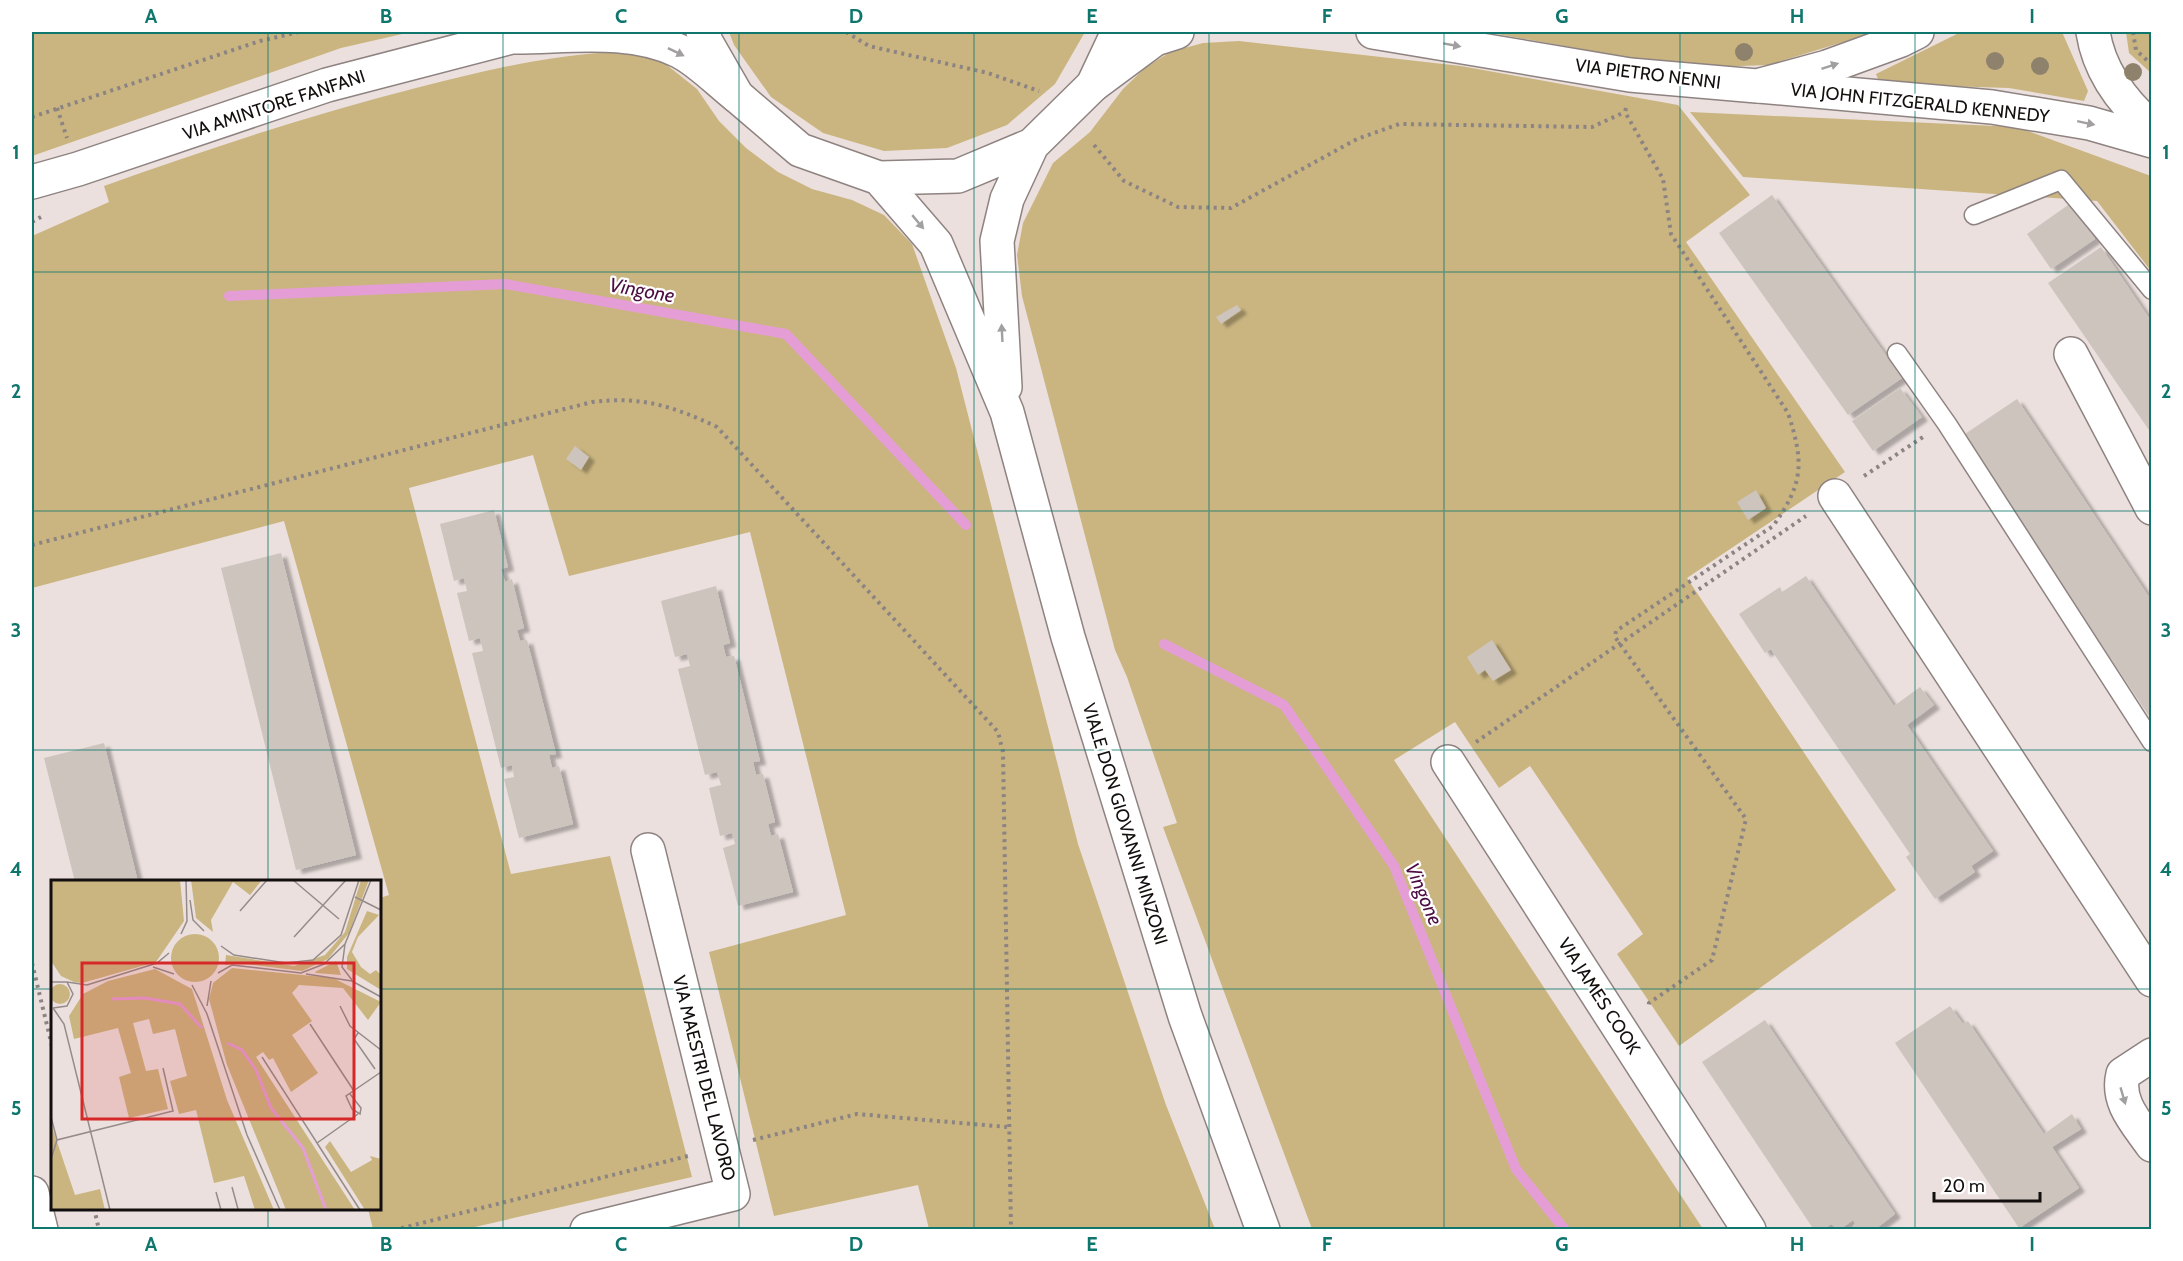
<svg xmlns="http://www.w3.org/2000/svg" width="2183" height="1261" font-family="Cabin,sans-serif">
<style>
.green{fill:#cab580}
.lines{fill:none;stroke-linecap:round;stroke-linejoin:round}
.stream{stroke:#e59ed5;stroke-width:10}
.building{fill:#ccc4bd;filter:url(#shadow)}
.service-casing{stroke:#8e8381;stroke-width:21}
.minor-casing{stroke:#8e8381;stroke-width:36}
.tertiary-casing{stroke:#8e8381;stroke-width:36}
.primary-casing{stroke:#8e8381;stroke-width:36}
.path{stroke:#8c8482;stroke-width:4;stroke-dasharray:3 4.5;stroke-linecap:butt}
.service{stroke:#fff;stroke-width:18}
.minor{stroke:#fff;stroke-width:33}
.tertiary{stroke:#fff;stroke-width:33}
.primary{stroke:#fff;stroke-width:33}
.tree{fill:#8f826d}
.oneway{fill:#a19f9f}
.grid{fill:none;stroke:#0f766e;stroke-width:1.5;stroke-opacity:0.55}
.labels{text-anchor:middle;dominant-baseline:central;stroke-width:4.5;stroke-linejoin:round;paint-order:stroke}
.street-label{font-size:18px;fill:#130f0e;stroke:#fff}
.water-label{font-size:20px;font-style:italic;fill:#4c0d42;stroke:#fff}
.inset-river{fill:none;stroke:#e59ed5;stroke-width:3}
.inset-road{fill:none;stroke:#958c8a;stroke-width:1.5}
.view{fill:#d62828;fill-opacity:0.15;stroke:#d62828;stroke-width:3}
.inset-edge{fill:none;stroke:#130f0e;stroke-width:3}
.neatline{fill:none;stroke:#0f766e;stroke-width:2}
.grid-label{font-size:20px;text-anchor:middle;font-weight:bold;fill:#0f766e}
</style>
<defs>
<filter id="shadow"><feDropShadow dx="6" dy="4" stdDeviation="1.5" flood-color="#0004"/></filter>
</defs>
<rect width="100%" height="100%" fill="#ebe0dd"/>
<path class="green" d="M32 32H411L341 48 32 156Z
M729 32H1085L1055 84 1007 125 947 148 884 151 823 133 771 97 734 45Z
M1486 32H1876L1768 65 1685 68Z
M1961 32H2062L2088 91 2084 101 2009 88 1880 84 1876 74Z
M2126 32H2151V73L2129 53Z
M1239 41 1461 66 1678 105 1750 195 1686 242 1845 472 1687 578 1896 890 1679 1046 1617 954 1643 934 1530 766 1499 788 1455 722 1394 760 1703 1229H1312L1163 827 1177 823 1127 677 1115 650 1022 296 1017 255 1023 223 1053 163 1090 132 1123 89 1145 68 1170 52 1203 43Z
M621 52 663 62 697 89 719 121 746 148 778 172 812 189 852 200 884 215 912 244 956 368 1078 844 1166 1105 1215 1229H929L918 1185 774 1216 709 952 846 915 750 532 569 576 533 455 409 488 511 874 610 856 692 1177 466 1229H373L368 1209 380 1208V898L389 895 284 521 32 588V236L109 202 104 186C207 149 310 115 416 88 484 71 550 54 621 52Z
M1690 112 2017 127 2151 176V271L2097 201 1743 177Z"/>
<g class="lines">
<path class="stream" d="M229 296 505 284 786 334 966 525
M1164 644 1284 705 1394 866 1516 1169 1565 1230"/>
</g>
<path class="building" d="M1772 195 1902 378 1848 415 1719 233Z
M2071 203 2095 239 2051 269 2027 234Z
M2101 247 2151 321V433L2048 283Z
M1237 305 1241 310 1221 324 1216 317Z
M1900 388 1922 417 1873 451 1852 421Z
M2017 399 2151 600V719L1962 436Z
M575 446 589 457 581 470 566 459Z
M1756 490 1766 508 1748 520 1737 502Z
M494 510 508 567 501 569 505 582 512 579 524 628 517 630 520 641 527 640 556 754 549 755 552 768 559 766 573 824 519 838 504 779 514 777 512 765 501 768 472 653 483 651 480 638 469 641 457 593 467 591 464 578 454 581 440 524Z
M281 553 356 855 296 870 221 568Z
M1806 576 1894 706 1920 687 1934 705 1907 725 1993 851 1971 866 1975 872 1935 899 1906 857 1910 854 1772 651 1771 649 1765 653 1739 614 1780 587 1782 592Z
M716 586 730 643 723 645 726 657 734 656 760 761 753 762 756 775 763 774 775 822 768 824 771 836 778 834 793 892 738 906 723 848 735 844 732 833 720 836 709 788 721 785 717 772 705 775 678 669 690 666 687 654 675 657 661 601Z
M1492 640 1511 670 1493 681 1485 670 1478 675 1467 657Z
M104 743 138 882H75L44 758Z
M1950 1006 1963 1024 1968 1021 2044 1134 2072 1114 2081 1129 2052 1147 2079 1188 2019 1228 1895 1043Z
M1765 1020 1895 1214 1874 1230H1851L1855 1223 1853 1220 1839 1230 1831 1224 1823 1230H1814L1702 1062Z"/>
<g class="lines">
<g class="service-casing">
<path id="service" d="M1974 215 2061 180 2152 290
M1897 353 1947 424 2152 742"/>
</g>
<g class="minor-casing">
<path id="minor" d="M2093 32C2099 71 2122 102 2152 128
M1759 86 1992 107 2089 123 2152 141
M2071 354 2152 508
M1835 496 2152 980
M1448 762 1749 1230
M2152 1055 2123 1074C2116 1102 2136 1122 2152 1145
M587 1230 733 1194 648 850"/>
</g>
<g class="tertiary-casing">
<path id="tertiary" d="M1373 32 1630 75 1757 86 1827 67 1901 40 1917 32
M516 37C569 37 629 27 679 51 699 61 719 82 737 96
M1093 85 1155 39 1177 32
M32 182 78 169 327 85 531 32
M32 1193 41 1230"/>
</g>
<g class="primary-casing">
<path id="primary" d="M703 32 706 42 737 96 800 150 879 178 958 176 1032 145 1093 85 1118 32
M879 178 936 244 1007 412 1068 637 1185 1016 1263 1230
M1005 387 997 241 1007 199 1032 145"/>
</g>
<path class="path" d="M846 32 869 46 988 73 1039 91
M2133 32 2136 50 2152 65
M57 108 67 138
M1626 108 1625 112 1663 179 1671 234 1788 413C1804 462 1804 483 1773 526L1616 631 1615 637 1620 644 1746 819 1712 960 1649 1003 1648 1008
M32 117 260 41 299 32
M1094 145 1124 181 1178 207 1231 208 1357 139 1399 124 1592 127 1625 112
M32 222 41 217
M1864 476 1923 437
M32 545 592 402C641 396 673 406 717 427L998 732 1003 752 1011 1230
M1476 742 1806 516
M32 963 52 1046
M753 1140 857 1114 1007 1127
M94 1208 99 1230
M394 1230 688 1156"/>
<use href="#service" class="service"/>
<use href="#minor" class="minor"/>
<use href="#tertiary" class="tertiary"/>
<use href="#primary" class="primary"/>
</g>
<g class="tree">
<circle cx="1744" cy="52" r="9"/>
<circle cx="1995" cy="61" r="9"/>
<circle cx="2040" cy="66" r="9"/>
<circle cx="2133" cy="72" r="9"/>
</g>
<defs><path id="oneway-solid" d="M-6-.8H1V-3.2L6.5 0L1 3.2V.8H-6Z" transform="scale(1.5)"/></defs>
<g class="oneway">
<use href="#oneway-solid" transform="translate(1452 45) rotate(10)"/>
<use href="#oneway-solid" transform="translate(676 52) rotate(26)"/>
<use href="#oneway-solid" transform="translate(1830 66) rotate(-18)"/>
<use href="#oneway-solid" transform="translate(2086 123) rotate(12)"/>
<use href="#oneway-solid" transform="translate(918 222) rotate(50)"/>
<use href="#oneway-solid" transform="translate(1002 333) rotate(-93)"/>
<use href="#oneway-solid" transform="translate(2123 1096) rotate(74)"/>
</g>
<path class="grid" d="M268 32V882M503 32V1230M739 32V1230M974 32V1230M1209 32V1230M1444 32V1230M1680 32V1230M1915 32V1230M32 272H2152M32 511H2152M32 750H2152M32 989H52M380 989H2152M268 1208V1230"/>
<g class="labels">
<g class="street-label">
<text transform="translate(1648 74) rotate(7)">VIA PIETRO NENNI</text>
<text transform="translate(1920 103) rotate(6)">VIA JOHN FITZGERALD KENNEDY</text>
<text transform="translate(274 105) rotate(-18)">VIA AMINTORE FANFANI</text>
<text transform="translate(1125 824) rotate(73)">VIALE DON GIOVANNI MINZONI</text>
<text transform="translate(1599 996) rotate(57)">VIA JAMES COOK</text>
<text transform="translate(704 1078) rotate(76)">VIA MAESTRI DEL LAVORO</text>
</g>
<g class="water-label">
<text transform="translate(642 290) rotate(10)">Vingone</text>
<text transform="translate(1424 894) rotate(67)">Vingone</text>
</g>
</g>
<g transform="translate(51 880)">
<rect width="330" height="330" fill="#ebe0dd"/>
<path d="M0 0H129L133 41 105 82 31 103 23 102 10 96 0 81ZM140 0H211L199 15 182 2 160 40 162 52 145 38ZM310 0H318L298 53 277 79 251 91 188 83 174 85 175 75 243 86 274 75 294 52ZM316 31 328 35 307 57 301 72 310 87 319 94 325 90 330 95V110L296 89V77ZM120 78a24 24 0 1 1 48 0a24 24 0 1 1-48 0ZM285 81 290 95 265 93 264 92ZM181 88 282 98 330 122 317 140 292 108 248 105 241 113 261 141 241 155 267 193 240 212 222 178 218 180 212 172 205 177 304 330H235L176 185 158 119 162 103ZM104 89 141 109 176 220 223 330H204L193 296 163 303 145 230 128 234 119 201 136 196 124 149 102 154 98 139 82 143 95 191 107 189 117 229 78 238 68 197 80 193 67 148 23 159 18 136 32 114 57 101ZM-1 114a10 10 0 1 1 20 0a10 10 0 1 1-20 0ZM0 244 24 315 49 309 54 330H0ZM279 261 300 292 321 280 319 276 330 279V330H314L274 267Z" fill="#cab580"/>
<path class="inset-river" d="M60 119 94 118 129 124 151 148M176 163 191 170 205 190 220 228 252 268 275 330"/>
<path class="inset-road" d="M242 0 288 39M304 17 330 30M139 20 142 40 153 51M189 31 216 0M130 54 136 41 135 0M243 57 295 0M294 64 291 87 301 100M170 66 183 75 235 83 262 80 290 55 308 0M102 87 123 94M167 93 181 85 250 93 273 84 294 64 320 0M255 94 301 101 330 117M0 102H16L22 114 16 126 2 128M16 102 36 105 106 83 118 73M141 105 156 134 196 255 229 330M156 126 160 101M289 126 299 146 330 170M2 128 13 144 59 330M259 144 303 211M307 153 303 159 324 189M211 177 266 263 307 234M299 214 310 228 309 234 301 229 295 216 330 192M0 237 6 260M266 263 309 330M0 279 6 260 122 231 112 188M181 307 187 329M165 312 170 330"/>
<path class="view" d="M31 83H303V239H31Z"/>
<rect width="330" height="330" class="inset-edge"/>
</g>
<rect width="2183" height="1261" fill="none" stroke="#ffffff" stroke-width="66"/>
<path d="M1934 1192v9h106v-9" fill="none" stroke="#130f0e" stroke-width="3"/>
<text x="1943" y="1192" font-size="18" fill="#130f0e" stroke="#ffffff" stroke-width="4.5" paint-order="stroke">20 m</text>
<rect x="33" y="33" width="2117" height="1195" class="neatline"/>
<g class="grid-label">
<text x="151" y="23">A</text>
<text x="386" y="23">B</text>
<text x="621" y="23">C</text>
<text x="856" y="23">D</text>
<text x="1092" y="23">E</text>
<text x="1327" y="23">F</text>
<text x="1562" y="23">G</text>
<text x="1797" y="23">H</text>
<text x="2032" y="23">I</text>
<text x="16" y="159">1</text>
<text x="2166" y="159">1</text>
<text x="16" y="398">2</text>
<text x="2166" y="398">2</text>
<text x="16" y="637">3</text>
<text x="2166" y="637">3</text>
<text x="16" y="876">4</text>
<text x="2166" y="876">4</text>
<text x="16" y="1115">5</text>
<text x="2166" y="1115">5</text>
<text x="151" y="1251">A</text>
<text x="386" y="1251">B</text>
<text x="621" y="1251">C</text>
<text x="856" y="1251">D</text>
<text x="1092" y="1251">E</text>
<text x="1327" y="1251">F</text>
<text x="1562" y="1251">G</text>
<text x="1797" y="1251">H</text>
<text x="2032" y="1251">I</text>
</g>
</svg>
